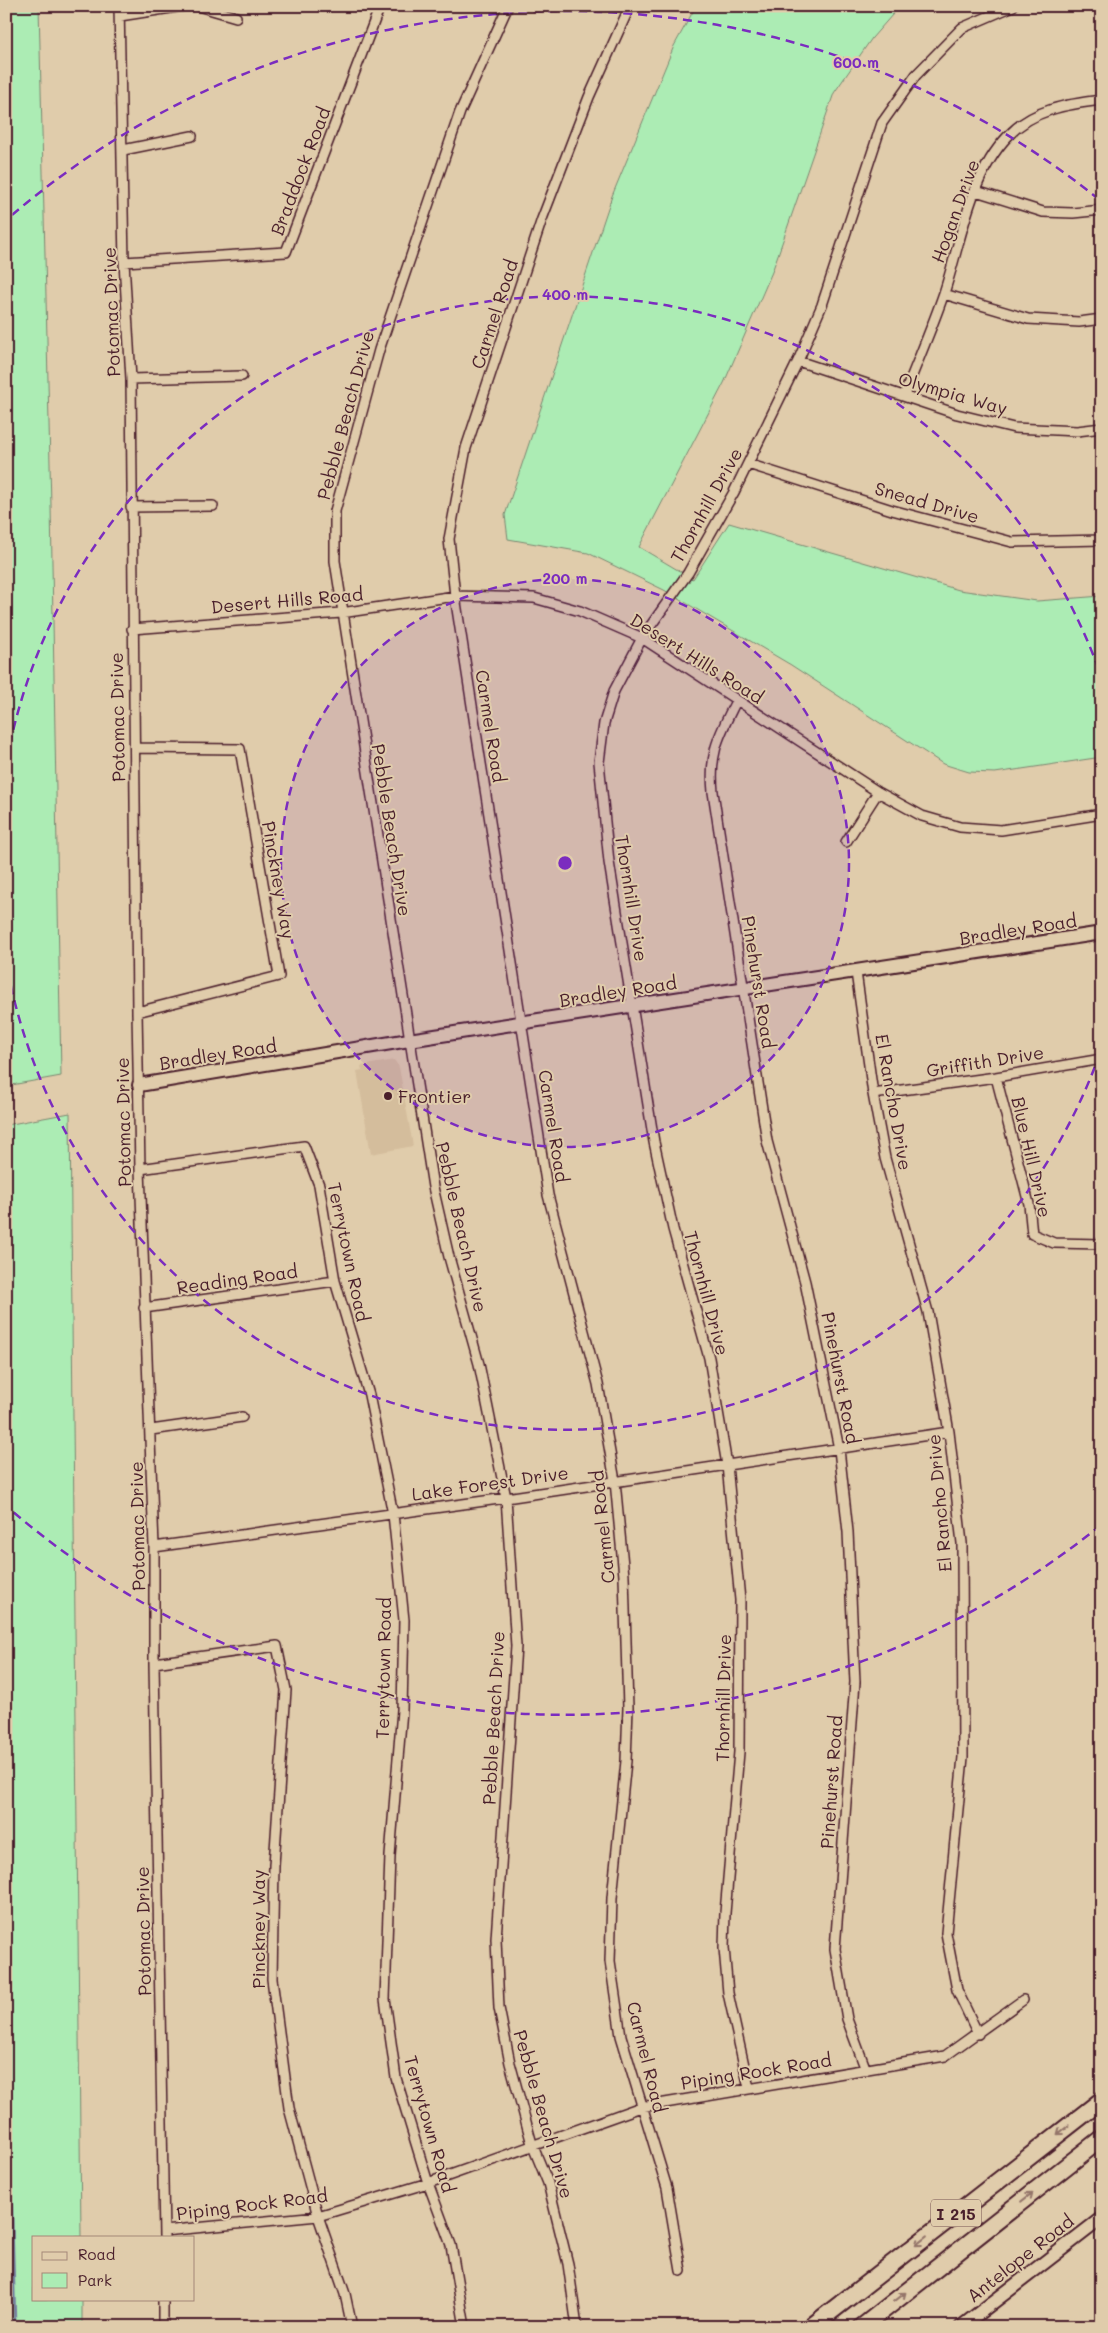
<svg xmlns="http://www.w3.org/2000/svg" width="1108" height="2333" font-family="Mali,sans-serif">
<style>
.built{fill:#d4bd9c}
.green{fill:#acecb4;stroke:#7b8670}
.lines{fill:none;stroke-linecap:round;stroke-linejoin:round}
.stream{stroke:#767f9f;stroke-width:3}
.street-casing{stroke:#4a1f2b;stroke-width:12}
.secondary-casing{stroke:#4a1f2b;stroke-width:16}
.highway-casing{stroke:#4a1f2b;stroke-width:20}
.street{stroke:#e0ccab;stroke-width:9}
.secondary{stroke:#e0ccab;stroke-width:12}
.highway{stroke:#e0ccab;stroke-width:16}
.oneway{stroke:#95766b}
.ring{fill:none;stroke:#7b2cbf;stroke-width:2.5;stroke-dasharray:9 6}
.poi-dot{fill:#4a1f2b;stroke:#e0ccab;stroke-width:2}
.labels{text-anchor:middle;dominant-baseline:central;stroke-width:4;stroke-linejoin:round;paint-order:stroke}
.shield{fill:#e0ccab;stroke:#775351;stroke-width:1}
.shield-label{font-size:16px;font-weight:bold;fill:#4a1f2b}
.street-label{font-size:18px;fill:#4a1f2b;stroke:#e0ccab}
.poi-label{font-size:18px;fill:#4a1f2b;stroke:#e0ccab;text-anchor:start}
.centre{fill:#7b2cbf;stroke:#e0ccab;stroke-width:2.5}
.ring-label{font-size:15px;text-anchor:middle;font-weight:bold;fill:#7b2cbf;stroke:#e0ccab;stroke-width:4;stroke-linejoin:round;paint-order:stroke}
</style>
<rect width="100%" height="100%" fill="#e0ccab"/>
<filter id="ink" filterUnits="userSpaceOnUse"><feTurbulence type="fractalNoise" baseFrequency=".02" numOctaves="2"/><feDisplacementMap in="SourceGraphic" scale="10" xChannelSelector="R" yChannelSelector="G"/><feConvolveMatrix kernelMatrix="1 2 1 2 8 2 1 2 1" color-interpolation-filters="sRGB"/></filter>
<g filter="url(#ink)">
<path class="built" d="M394 1060 399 1067 413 1146 371 1154 357 1071 362 1070 361 1066Z"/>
<path class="green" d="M6 6H39L51 506 61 1076 6 1086Z
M696 6H900L872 38 834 93 772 272 724 383 639 547 693 579 729 523 959 590 1037 601 1102 596V757L995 773 969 772 943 764 791 665 664 590 588 553 508 539 505 515 612 196 674 46Z
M70 1113 81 2237H34V2299H82V2327H6V1125Z"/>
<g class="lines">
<path class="stream" d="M6 2012 15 2327"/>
<g class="street-casing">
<path id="street" d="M119 6 124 262 131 379 137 1012 140 1169 154 1547V1663L164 2237
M198 6 236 17
M508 6 460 112 379 350 335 511V561L433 1187 449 1257 479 1364 506 1498 516 1646 496 1939 499 2008 510 2063 532 2144 548 2183 568 2264 577 2327
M630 6 589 97 542 219 466 448 449 539 455 596 548 1195 598 1384 615 1481 624 1576 628 1708 626 1761 612 1898 610 1961 621 2036 667 2188 681 2271
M120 16 184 6
M123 150 192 136
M976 191 1043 212 1073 213 1102 210
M124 262 286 252 380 6
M944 294 1028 319 1079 322 1102 319
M798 361 957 414 1014 428 1077 431 1102 428
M131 379 242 376
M904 396C917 362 932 328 944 293 961 242 969 177 1008 136 1033 109 1068 104 1102 100
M748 464 892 510 1012 542 1102 540
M131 507 213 506
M132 629 341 613 455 596 534 598 580 611 642 638 878 792 922 816 960 827 1001 830 1102 814
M736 701C719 736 709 752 713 792L767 1141 805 1282 839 1449 848 1532 855 1682 835 1949 847 2019 866 2070
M135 748 240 749 279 976 137 1012
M846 842 878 792
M856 972 873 1094 885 1158 928 1312 949 1432 962 1543 963 1757 946 1933 957 1990 978 2034
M996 1077 1029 1204 1032 1234 1054 1243 1102 1244
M873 1094 996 1077 1102 1059
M140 1169 304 1146 319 1185 335 1281 369 1395 393 1514 404 1620 402 1710 390 1856 385 1999 396 2078 428 2183 451 2245 465 2327
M144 1308 335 1281
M151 1430 242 1417
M154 1547 506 1498 949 1432
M154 1663 277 1646 286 1690 274 1865 272 1979 289 2108 318 2216 345 2294 352 2327
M749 2088 728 1993 724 1948 725 1913 739 1752 740 1600 727 1465 709 1358 673 1229 654 1142 609 862 599 762 604 723 614 691 642 638 688 573 734 492 798 361 822 305 882 123 916 75 962 28 1013 6
M164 2231 318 2216 428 2183 641 2107 945 2056 1023 2000
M163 2327V2299"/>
</g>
<g class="secondary-casing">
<path id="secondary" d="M139 1085 409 1040 1102 933
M961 2327 1102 2218"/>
</g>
<g class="highway-casing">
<path id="highway" d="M811 2327 1102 2100
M862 2327 1102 2138"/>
</g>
<use href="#street" class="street"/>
<use href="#secondary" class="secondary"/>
<use href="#highway" class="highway"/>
</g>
<defs><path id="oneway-shaft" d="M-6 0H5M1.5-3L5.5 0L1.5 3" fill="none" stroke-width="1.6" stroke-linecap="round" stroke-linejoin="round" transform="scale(1.25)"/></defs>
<g class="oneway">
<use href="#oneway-shaft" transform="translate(1063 2130) rotate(142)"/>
<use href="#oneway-shaft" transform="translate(1027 2197) rotate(-38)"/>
<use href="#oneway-shaft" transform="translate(921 2241) rotate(142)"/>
<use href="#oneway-shaft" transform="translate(900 2297) rotate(-38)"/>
</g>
</g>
<circle cx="565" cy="863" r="284" fill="#7b2cbf" fill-opacity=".12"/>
<g class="ring">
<circle cx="565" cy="863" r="284"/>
<path d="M1100 1053A568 568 0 0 1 7 967M7 759A568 568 0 0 1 1100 673"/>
<path d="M1101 1525A852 852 0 0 1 12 1511M12 215A852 852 0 0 1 1101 201"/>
</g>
<circle class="poi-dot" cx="388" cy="1096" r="5"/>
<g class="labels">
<rect class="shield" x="931" y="2199.5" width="50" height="27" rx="4"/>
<g class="shield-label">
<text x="956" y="2213">I 215</text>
</g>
<g class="street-label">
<text transform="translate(300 171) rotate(-69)">Braddock Road</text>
<text transform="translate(955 211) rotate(-70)">Hogan Drive</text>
<text transform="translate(111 312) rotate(-92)">Potomac Drive</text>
<text transform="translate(494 314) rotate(-72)">Carmel Road</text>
<text transform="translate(953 393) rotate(16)">Olympia Way</text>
<text transform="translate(345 415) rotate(-75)">Pebble Beach Drive</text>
<text transform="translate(927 502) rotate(16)">Snead Drive</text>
<text transform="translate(706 505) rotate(-61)">Thornhill Drive</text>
<text transform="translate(287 600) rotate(-5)">Desert Hills Road</text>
<text transform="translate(697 658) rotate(32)">Desert Hills Road</text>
<text transform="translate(117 717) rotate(-91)">Potomac Drive</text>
<text transform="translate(491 726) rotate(81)">Carmel Road</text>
<text transform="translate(392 830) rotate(81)">Pebble Beach Drive</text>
<text transform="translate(279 880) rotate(80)">Pinckney Way</text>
<text transform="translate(632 898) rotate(81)">Thornhill Drive</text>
<text transform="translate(1018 929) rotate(-9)">Bradley Road</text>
<text transform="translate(759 982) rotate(81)">Pinehurst Road</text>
<text transform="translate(618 991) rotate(-9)">Bradley Road</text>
<text transform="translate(218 1054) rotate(-9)">Bradley Road</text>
<text transform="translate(985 1061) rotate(-9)">Griffith Drive</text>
<text transform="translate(894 1102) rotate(80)">El Rancho Drive</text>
<text transform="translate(123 1122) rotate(-91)">Potomac Drive</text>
<text transform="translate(554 1126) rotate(81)">Carmel Road</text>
<text transform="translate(1032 1157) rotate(77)">Blue Hill Drive</text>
<text transform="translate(462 1227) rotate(77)">Pebble Beach Drive</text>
<text transform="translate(349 1252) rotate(78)">Terrytown Road</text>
<text transform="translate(237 1279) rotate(-8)">Reading Road</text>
<text transform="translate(707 1293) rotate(75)">Thornhill Drive</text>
<text transform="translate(841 1378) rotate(79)">Pinehurst Road</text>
<text transform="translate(490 1483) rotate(-8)">Lake Forest Drive</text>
<text transform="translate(939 1503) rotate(-95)">El Rancho Drive</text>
<text transform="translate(137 1526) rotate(-91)">Potomac Drive</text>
<text transform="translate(602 1527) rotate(-96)">Carmel Road</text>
<text transform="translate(383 1668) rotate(-89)">Terrytown Road</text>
<text transform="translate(723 1698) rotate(-89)">Thornhill Drive</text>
<text transform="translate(493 1718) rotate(-87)">Pebble Beach Drive</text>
<text transform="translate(831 1782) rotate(-86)">Pinehurst Road</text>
<text transform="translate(258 1929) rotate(-90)">Pinckney Way</text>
<text transform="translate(143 1931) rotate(-91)">Potomac Drive</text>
<text transform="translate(647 2057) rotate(76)">Carmel Road</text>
<text transform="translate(756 2071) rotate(-9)">Piping Rock Road</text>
<text transform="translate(544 2114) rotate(74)">Pebble Beach Drive</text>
<text transform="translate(430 2124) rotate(74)">Terrytown Road</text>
<text transform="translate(252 2204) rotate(-7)">Piping Rock Road</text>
<text transform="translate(1020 2258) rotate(-38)">Antelope Road</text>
</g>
<g class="poi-label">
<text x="398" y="1096">Frontier</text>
</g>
</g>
<circle cx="565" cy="863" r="8" class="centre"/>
<g class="ring-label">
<text x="856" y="68">600 m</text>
<text x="565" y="300">400 m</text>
<text x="565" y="584">200 m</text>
</g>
<rect width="1108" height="2333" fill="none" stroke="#e0ccab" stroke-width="25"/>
<rect x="12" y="12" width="1083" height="2308" fill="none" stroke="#4a1f2b" stroke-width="2" filter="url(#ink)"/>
<rect x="32" y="2236" width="162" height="65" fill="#e0ccab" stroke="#a48778"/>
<rect x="42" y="2252" width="25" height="8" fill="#e0ccab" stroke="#a48778"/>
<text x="78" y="2260" font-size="15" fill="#4a1f2b">Road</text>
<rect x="42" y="2273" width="25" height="15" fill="#acecb4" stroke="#a48778"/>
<text x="78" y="2286" font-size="15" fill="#4a1f2b">Park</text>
</svg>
